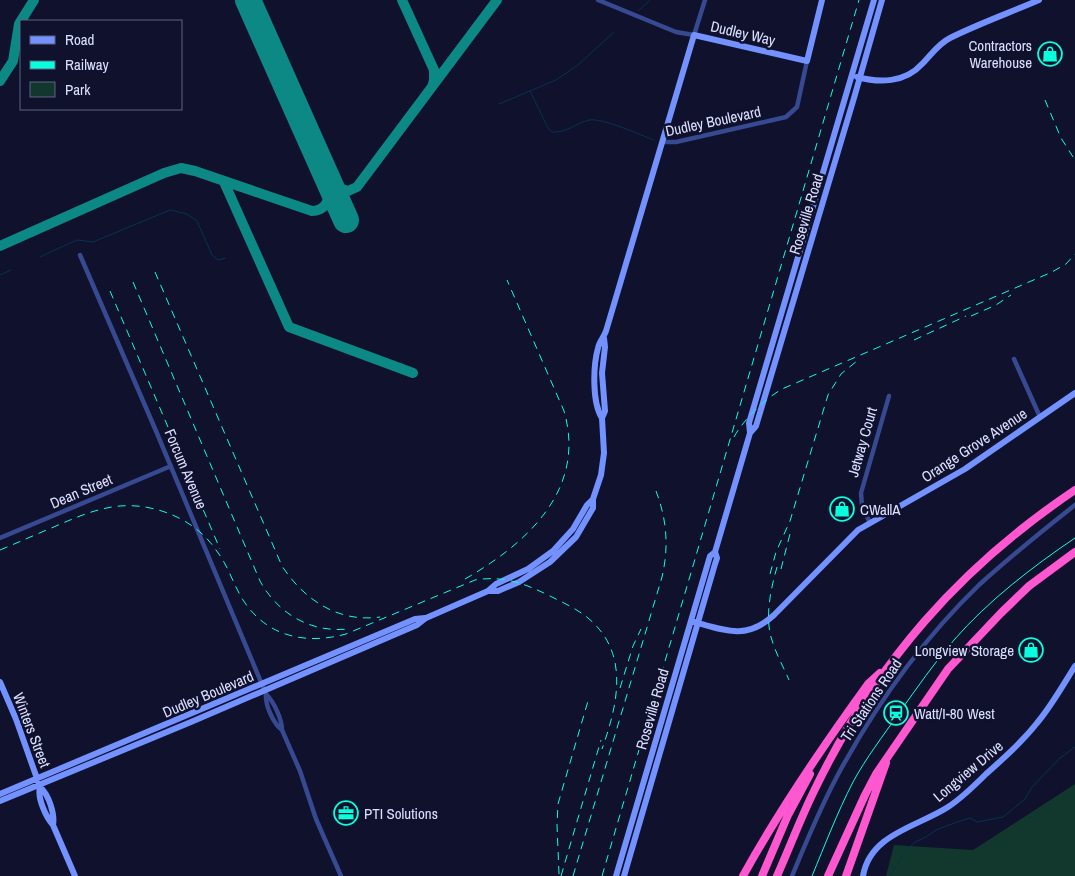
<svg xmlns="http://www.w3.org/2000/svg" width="1075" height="876" font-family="'Archivo Narrow',sans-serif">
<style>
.green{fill:#12382d}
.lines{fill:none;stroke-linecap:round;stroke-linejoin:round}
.stream{stroke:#07324f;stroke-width:1}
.taxiway{stroke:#0c8885;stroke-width:10}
.runway{stroke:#0c8885;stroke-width:26}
.street{stroke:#374990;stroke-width:4.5}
.secondary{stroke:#7391ff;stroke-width:6}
.highway{stroke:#ff57d0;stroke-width:8}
.tram{stroke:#08ffdd;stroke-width:1}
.rail{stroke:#08ffdd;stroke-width:1;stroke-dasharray:8 6;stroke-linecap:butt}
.labels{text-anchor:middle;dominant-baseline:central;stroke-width:5;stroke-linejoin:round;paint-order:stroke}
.street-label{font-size:15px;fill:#dce0ff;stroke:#0f112d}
.poi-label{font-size:15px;fill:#dce0ff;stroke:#0f112d;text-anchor:start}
</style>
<rect width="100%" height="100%" fill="#0f112d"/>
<path class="green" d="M1075 784V876H886L894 845 973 850Z"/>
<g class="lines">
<path class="stream" d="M638 11 650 0
M530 91 548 128 552 132C567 133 576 123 589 120 604 118 640 135 654 140
M499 104 556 80 578 65 614 32
M40 257 72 242 78 240 93 242 170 210 187 214 197 221 212 255 218 260 225 258
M0 275 11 270
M890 876 906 851 915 842 926 837 936 830 957 822 970 818 977 822 1003 817 1025 799 1032 787 1060 758 1075 747"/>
<path class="taxiway" d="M402 0 434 70V80L433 84
M0 81 13 61 19 24 34 0
M224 182 289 327 413 373
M330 185 348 191 357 187 497 0
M0 246 164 173 181 168 195 171 312 211C326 211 328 200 332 189"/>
<path class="runway" d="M248 0 346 220"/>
<path class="street" d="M598 0 676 32 694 35 705 0
M663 142H676L786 117 797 107 807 61
M80 255 156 431 266 694C274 702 282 719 282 730L300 771 316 819 341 876
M1014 359 1040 417
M870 523 862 506 861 493 889 396
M0 538 171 466
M266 694C265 705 273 723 282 730
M792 876C807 840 822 803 841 769 878 702 924 638 979 585 1010 557 1042 531 1075 505"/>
<path class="secondary" d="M857 77C879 83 905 83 922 64 931 55 938 44 950 38 978 24 1009 13 1039 0
M602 418C592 403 593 366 598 348 599 342 604 337 606 331L694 35 807 61 822 0
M750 433 749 423 874 0
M488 591H498L519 582 550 562 576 537 593 508V499L601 475 604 453 602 418 605 411 602 373 605 347 604 338
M691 621C723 630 746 641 774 615L858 530 965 469 1075 393
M0 682 16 719 40 787C49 795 55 814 53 825
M40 787C37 798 46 817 53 825L75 876
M0 794 415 619 425 618
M0 801 191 722 417 625 426 618 488 591 496 584 528 569 553 551 573 529 587 505 593 499
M616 876 710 556 715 552
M624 876 715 564 717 558 715 552 750 433 756 426 854 98 882 0
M863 876C870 834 917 827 948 807 962 798 974 786 986 774 1004 758 1022 742 1037 723 1052 705 1063 685 1075 666"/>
<path class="highway" d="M743 876C780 809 823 746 868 684L880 673
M762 876 788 815 810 774
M777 876C790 847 801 817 815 789 876 663 959 568 1075 490
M828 876 865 795 876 774 948 669 1001 613 1029 586 1075 552
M846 876 886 763"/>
<path class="tram" d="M812 876C825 845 837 813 853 782 866 758 883 736 899 713 917 688 934 663 954 640 988 601 1032 567 1075 538"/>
<path class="rail" d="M1045 100 1061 138 1075 160
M155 272 282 566C304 600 339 623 380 617
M133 282 260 581C278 614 311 633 348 629
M110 291 220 549
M971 316 996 305 1011 295
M914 340 966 316
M734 437C743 420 765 399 782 389L1052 272 1066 264 1075 254
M0 550C19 542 37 534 56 526 77 517 97 508 120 506 156 503 196 520 216 550 228 565 233 584 243 600 267 637 306 645 346 634L475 580C504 575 526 584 552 597 564 603 577 609 588 618 630 653 618 704 602 749
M777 567C771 588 765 615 771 637 775 652 783 666 789 680
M781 569 791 530
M770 574 776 552 790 521 828 395 841 374 857 361
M465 579C526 544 587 490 564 411L507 280
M620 688 633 646 641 629
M559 874 557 825 558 804 588 701
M561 876 601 740
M573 876 662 577C669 547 667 520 656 491
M602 876 859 0"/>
</g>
<defs>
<g id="shop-ring" transform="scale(1.25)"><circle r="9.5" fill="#0f112d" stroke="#08ffdd" stroke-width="1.5"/><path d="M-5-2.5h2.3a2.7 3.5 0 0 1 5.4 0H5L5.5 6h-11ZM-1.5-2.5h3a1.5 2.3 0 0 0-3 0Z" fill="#08ffdd"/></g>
<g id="station-ring" transform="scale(1.25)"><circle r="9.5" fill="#0f112d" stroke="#08ffdd" stroke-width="1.5"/><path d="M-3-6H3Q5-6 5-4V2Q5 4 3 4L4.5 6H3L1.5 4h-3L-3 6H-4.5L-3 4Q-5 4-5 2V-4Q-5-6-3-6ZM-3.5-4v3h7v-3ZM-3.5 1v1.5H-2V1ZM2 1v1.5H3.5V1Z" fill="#08ffdd"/></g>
<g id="office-ring" transform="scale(1.25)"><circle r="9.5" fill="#0f112d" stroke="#08ffdd" stroke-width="1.5"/><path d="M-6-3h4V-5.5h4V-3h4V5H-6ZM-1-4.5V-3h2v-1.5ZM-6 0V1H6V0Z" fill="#08ffdd"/></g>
</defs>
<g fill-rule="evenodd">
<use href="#shop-ring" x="1050" y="54"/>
<use href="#shop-ring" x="842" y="509"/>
<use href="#shop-ring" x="1031" y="650"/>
<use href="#station-ring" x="896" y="713"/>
<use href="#office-ring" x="346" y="813"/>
</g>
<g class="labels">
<g class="street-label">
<text transform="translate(743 33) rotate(13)">Dudley Way</text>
<text transform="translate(713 121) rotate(-12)">Dudley Boulevard</text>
<text transform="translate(806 214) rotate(-73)">Roseville Road</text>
<text transform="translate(862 442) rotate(-74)">Jetway Court</text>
<text transform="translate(974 445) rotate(-33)">Orange Grove Avenue</text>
<text transform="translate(186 469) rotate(67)">Forcum Avenue</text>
<text transform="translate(81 491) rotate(-23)">Dean Street</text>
<text transform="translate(208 694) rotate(-23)">Dudley Boulevard</text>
<text transform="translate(871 700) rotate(-56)">Tri Stations Road</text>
<text transform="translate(652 709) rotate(-74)">Roseville Road</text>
<text transform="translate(32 730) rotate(69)">Winters Street</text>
<text transform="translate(968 771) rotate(-40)">Longview Drive</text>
</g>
<g class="poi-label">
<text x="1032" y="45" text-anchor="end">Contractors<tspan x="1032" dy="17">Warehouse</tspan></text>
<text x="860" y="509">CWallA</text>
<text x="1014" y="650" text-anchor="end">Longview Storage</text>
<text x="914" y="713">Watt/I-80 West</text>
<text x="364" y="813">PTI Solutions</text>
</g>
</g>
<rect x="20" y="20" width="162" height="90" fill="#0f112d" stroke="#616481"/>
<rect x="30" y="36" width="25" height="8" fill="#7391ff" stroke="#616481"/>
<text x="65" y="45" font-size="15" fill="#dce0ff">Road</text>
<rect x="30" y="61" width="25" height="8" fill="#08ffdd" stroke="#616481"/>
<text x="65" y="70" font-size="15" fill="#dce0ff">Railway</text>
<rect x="30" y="82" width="25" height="15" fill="#12382d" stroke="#616481"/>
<text x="65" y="95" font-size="15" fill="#dce0ff">Park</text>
</svg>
